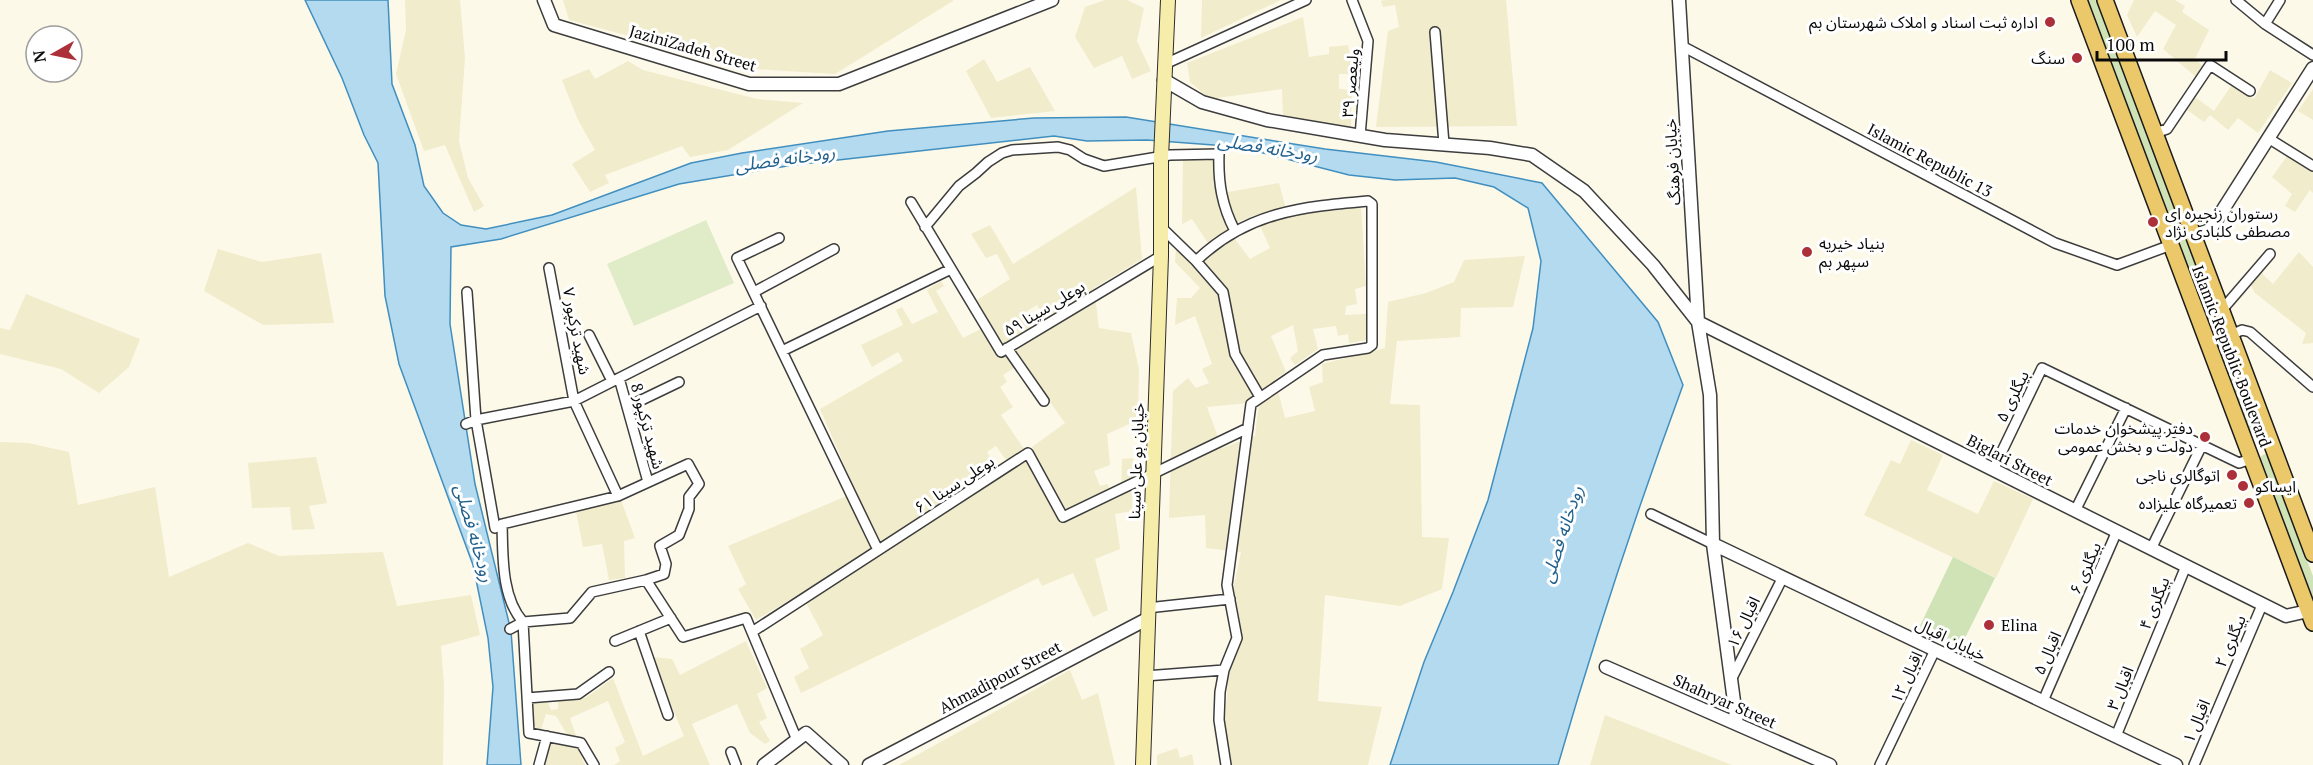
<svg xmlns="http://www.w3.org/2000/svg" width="2313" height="765" font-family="'PT Serif','Noto Sans Arabic',serif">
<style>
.farmland{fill:#f0eccc;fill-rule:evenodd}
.green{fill:#cfe3b7}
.pitch{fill:#e0ebc8}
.water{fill:#b3daef;stroke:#418fbf;stroke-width:1.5}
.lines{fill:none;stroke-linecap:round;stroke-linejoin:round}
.minor-casing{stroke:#3d3d3d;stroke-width:12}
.tertiary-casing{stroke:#3d3d3d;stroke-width:15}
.secondary-casing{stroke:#2c2c2c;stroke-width:16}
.primary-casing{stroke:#1b1b1b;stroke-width:18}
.minor{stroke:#fff;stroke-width:9}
.tertiary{stroke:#fff;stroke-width:12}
.secondary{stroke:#f7edaa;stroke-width:14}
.primary{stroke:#ebc96b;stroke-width:15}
.poi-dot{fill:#ac3039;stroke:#fff;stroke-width:2}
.labels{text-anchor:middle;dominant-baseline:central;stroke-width:6;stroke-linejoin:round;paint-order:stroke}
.poi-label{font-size:16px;fill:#0a0a0a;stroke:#fff;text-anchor:end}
.street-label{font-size:16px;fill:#0a0a0a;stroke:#fff}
.water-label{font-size:18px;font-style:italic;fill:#21618e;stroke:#fff}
</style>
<rect width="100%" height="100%" fill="#fdf9e9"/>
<path class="farmland" d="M405 0H460L465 58 459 141 468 178 484 206 474 212 445 145 424 151 396 74 406 30Z
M563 0H953V1L835 74 753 69 569 20Z
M1105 0H1127L1144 8 1137 41 1151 71 1132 79 1122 56 1094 68 1075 37 1085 7Z
M1202 0H1281L1201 38Z
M1385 0H1506L1517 126 1376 127 1388 31 1399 27 1395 5 1383 7 1381 1Z
M2134 0H2175L2185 6 2182 12 2209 30 2195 59 2205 68 2196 77 2163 49 2176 25 2155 11 2137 37 2127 15Z
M1303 17 1309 57 1329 54V47L1348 45 1350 54 1360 53 1361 74H1339V89L1352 90 1351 128 1283 115 1282 89 1210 99 1190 82 1187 63Z
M984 59 997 82 1030 67 1055 111 991 118 966 71Z
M628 61 643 70 757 99 803 103 728 150 690 157 682 146 605 175 609 183 590 192 572 164 595 150 578 120 562 80 589 69 595 79Z
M2270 70 2292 83 2258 133 2238 118 2228 130 2210 115 2204 122 2187 110 2195 97 2214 111 2231 86 2254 99Z
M2313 89V120L2298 111Z
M2287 156 2313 172V193L2310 190 2295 212 2285 206 2292 194 2272 177Z
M1214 158 1217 194 1279 183 1288 216 1361 207 1366 286 1355 289 1357 304 1346 306 1345 315 1366 314 1367 340 1349 343 1348 334 1338 336 1336 326 1313 329 1318 349 1295 365 1290 358 1298 351 1293 325 1271 336 1286 372 1275 379 1285 418 1315 411 1309 387 1323 382 1322 364 1385 348 1388 302 1426 293 1454 282 1464 260 1525 256 1513 307 1461 308 1460 337 1397 341 1390 404 1420 405 1422 537 1449 538 1442 589 1400 606 1325 595 1318 701 1382 707 1368 765H1230L1225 721 1229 667 1241 641 1233 590 1241 552 1206 548 1205 515 1169 518 1173 391 1188 378 1196 388 1209 383 1202 369 1212 364 1195 316 1175 325 1177 298H1191L1200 288 1175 262 1176 249 1194 267 1214 252 1192 219 1182 224 1183 159ZM1255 215 1270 248 1250 259 1226 227ZM1259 402 1255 436 1222 448 1207 407Z
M1136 187 1142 259 1094 288 1099 328 1131 333 1139 369 1138 420 1107 434 1110 465 1094 471 1100 486 1108 484 1111 501 1121 496 1122 459 1133 458 1132 511 1115 514 1120 549 1095 559 1108 610 1093 617 1073 573 1042 586 1038 578 801 693 794 677 809 668 800 649 823 635 801 593 756 620 738 589 746 584 728 546 856 492 820 409 903 361 898 352 872 367 861 345 903 325 896 310 902 307 912 324 938 312 927 290 941 281 944 286 936 291 963 338 990 324 977 300 1010 279 997 254 986 258 971 234 990 225 1013 264ZM1037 305 1045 318 1033 326 1024 313ZM1022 363 1065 423 1032 447 1035 453 1002 474 987 452 996 446 1006 460 1024 449 1001 415 1013 407 1000 387 1007 382 1003 375Z
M218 249 262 262 321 253 334 323 263 325 204 291Z
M2299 252 2313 267V343L2302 344 2306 333 2255 293 2248 280 2257 269 2273 284Z
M26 294 140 339 129 367 99 393 61 369 0 354V328L10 330Z
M1911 440 1943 455 1927 490 1978 514 1994 481 2033 499 1996 578 1864 515 1891 460 1900 464Z
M0 442 28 443 69 452 78 505 155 487 169 577 248 543 279 556 383 552 397 606 471 595 480 635 441 646 444 685 443 765H0Z
M316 457 327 503 309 506 315 529 292 530 290 507 252 508 248 463Z
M621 500 635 538 624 541 625 578 609 580 602 544 583 547 576 511Z
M746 641 767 688 757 694 767 718 759 722 770 741 765 744 750 733 737 704 692 724 710 765H614L620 761 615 748 625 742 608 701 570 718 576 736H568L556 716 546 714 541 730 532 725 533 703H548L551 710 558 709V702L587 697 613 678 643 756 684 736 651 657 672 659 680 675Z
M1070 670 1082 700 1098 693 1115 765H899Z
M1605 715 1732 765H1590Z
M550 742 577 747 585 765H543Z
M1177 748 1180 758 1192 754 1194 765H1157V755Z"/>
<path class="green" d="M2087 0H2096L2258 429 2255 435 2249 432Z
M2265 454 2268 457 2313 576V601L2260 460 2261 456Z
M1953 557 1995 578 1959 650 1918 630Z"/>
<path class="pitch" d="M706 220 734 283 634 326 607 264Z"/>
<path class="water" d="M305 0H388L392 84 415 145 424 186 443 213 461 225 486 229 552 215 691 163 742 153 888 131 1034 118 1126 117 1325 149 1436 162 1542 183 1658 322 1683 385C1637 510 1595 637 1558 765H1390L1424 662 1453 592 1488 500 1533 328 1541 261 1528 208 1494 187 1455 178 1395 180 1349 175 1240 147 1147 140 1087 141 1054 136 793 165 679 184 501 239 451 247 450 324 475 484 511 631 521 765H487L493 687 488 638 473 565 399 364 385 296 378 163 364 135 342 78Z"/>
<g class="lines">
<g class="minor-casing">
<path id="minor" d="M1352 0 1368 41 1360 136
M2236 0 2265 24 2313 55
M2265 24 2280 0
M1435 32 1444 144
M1682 46 2055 243 2117 265 2171 245
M1165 64 1306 0
M2155 133 2167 129 2210 65 2250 91
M2268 138 2313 166
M911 202 1001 352 1161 256
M925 227 959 186 976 173 988 162 1002 153 1012 150 1058 147 1070 150 1084 159 1104 166 1170 155 1219 154C1218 183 1222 206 1235 231
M1161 227 1196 261 1223 292 1235 354 1260 397
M779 238 737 258 878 550
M1196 261C1247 212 1301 207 1368 201L1372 204V345L1368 348 1323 355 1251 404 1227 585 1237 638 1224 670 1220 692 1219 720 1226 765
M549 268 574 401 618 496
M467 292 476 420 495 528
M754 292 834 249
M2221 311 2270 254
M589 335 612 381
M2231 335 2242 330 2250 332 2313 387
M1007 348 1044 401
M782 351 951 269
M619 378 648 482
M627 407 679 382
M466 424 476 420 574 401 761 306
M1993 470 2042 368 2239 463 2251 459
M2075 511 2126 408
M1651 514 1713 544
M2151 549 2202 445
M646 580 683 637 746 618 797 740
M1147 608 1230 599
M510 629 523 622C501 597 503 555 502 524L618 496 688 464 699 484 689 497V509L679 535 660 546 666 564 664 574 646 580 592 592 570 618 523 622 529 733 581 743 594 765
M639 631 668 715
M752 632 1028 453 1063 517 1248 428
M615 641 671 618
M1145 676 1224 670
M1731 680 1783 577
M527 698 578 694 609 672
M2043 701 2117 531
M2116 736 2186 566
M731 752 736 765
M539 765 547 736
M1880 765 1935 650
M2194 765 2262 605"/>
</g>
<g class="tertiary-casing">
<path id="tertiary" d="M544 0 554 25 749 84H839L1052 0
M1679 0 1698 322 2286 616 2308 611
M1164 80 1202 102 1267 120 1385 140 1490 148 1532 155 1584 191 1653 265 1698 322 1710 395 1713 544 1737 724
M2193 236 2210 230 2313 68
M1713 544 2176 765
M1606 667 1830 765
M764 765 806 733 842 765
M869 765 1147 619"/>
</g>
<g class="secondary-casing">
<path id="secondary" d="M1143 765 1161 256V158L1168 0"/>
</g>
<g class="primary-casing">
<path id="primary" d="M2079 0 2313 623
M2105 0 2313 554"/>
</g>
<use href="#minor" class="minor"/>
<use href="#tertiary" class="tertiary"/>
<use href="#secondary" class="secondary"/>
<use href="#primary" class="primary"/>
</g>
<g class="poi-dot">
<circle cx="2050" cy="22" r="6"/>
<circle cx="2077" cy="58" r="6"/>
<circle cx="2153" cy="222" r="6"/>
<circle cx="1807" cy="252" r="6"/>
<circle cx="2205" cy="437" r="6"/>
<circle cx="2232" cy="475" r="6"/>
<circle cx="2243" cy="486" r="6"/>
<circle cx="2249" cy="503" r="6"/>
<circle cx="1989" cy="625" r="6"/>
</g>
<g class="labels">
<g class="poi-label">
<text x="2038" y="22">اداره ثبت اسناد و املاک شهرستان بم</text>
<text x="2065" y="58">سنگ</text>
<text x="2165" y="213" text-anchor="start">رستوران زنجیره ای<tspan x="2165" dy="18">مصطفی کلبادی نژاد</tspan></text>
<text x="1819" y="243" text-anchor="start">بنیاد خیریه<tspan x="1819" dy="18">سپهر بم</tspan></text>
<text x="2193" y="428">دفتر پیشخوان خدمات<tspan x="2193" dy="18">دولت و بخش عمومی</tspan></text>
<text x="2220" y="475">اتوگالری ناجی</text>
<text x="2255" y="486" text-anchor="start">ایساکو</text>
<text x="2237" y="503">تعمیرگاه علیزاده</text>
<text x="2001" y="625" text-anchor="start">Elina</text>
</g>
<g class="street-label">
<text transform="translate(693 48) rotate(16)">JaziniZadeh Street</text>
<text transform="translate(1350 83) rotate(-85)">ولیعصر ۳۹</text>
<text transform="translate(1930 160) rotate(28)">Islamic Republic 13</text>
<text transform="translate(1672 162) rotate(-93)">خیابان فرهنگ</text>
<text transform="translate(1044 308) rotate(-31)">بوعلی سینا ۵۹</text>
<text transform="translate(577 331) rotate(79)">شهید ترکپور ۷</text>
<text transform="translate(2232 356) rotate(69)">Islamic Republic Boulevard</text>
<text transform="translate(2012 396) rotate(-64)">بیگلری ۵</text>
<text transform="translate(648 426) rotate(75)">شهید ترکپور 8</text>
<text transform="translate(2010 460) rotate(27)">Biglari Street</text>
<text transform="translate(1136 461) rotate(-88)">خیابان بو علی سینا</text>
<text transform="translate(954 484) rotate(-33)">بوعلی سینا ۶۱</text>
<text transform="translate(2085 568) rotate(-66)">بیگلری ۶</text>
<text transform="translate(2154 603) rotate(-68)">بیگلری ۴</text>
<text transform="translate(1743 622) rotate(-64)">اقبال ۱۶</text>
<text transform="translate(1951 639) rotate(26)">خیابان اقبال</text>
<text transform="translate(2230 641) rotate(-67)">بیگلری ۲</text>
<text transform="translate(2047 653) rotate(-66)">اقبال ۵</text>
<text transform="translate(1000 677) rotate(-28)">Ahmadipour Street</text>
<text transform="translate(1906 677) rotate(-65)">اقبال ۱۲</text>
<text transform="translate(2120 688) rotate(-68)">اقبال ۳</text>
<text transform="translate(1725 701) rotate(24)">Shahryar Street</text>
<text transform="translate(2196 721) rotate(-67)">اقبال ۱</text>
</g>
<g class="water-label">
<text transform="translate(1268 147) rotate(9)">رودخانه فصلی</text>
<text transform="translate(785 158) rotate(-8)">رودخانه فصلی</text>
<text transform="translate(475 533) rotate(74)">رودخانه فصلی</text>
<text transform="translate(1561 534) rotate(-72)">رودخانه فصلی</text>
</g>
</g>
<g transform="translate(54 54) rotate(261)"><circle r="28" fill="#ffffff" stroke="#9d9d9d" stroke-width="1.5"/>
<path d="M0-4.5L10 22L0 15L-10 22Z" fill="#ac3039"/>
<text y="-9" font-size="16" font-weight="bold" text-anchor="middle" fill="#0a0a0a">N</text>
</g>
<path d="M2097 51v9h129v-9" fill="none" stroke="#0a0a0a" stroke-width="3"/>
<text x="2106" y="51" font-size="18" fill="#0a0a0a" stroke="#ffffff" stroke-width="4.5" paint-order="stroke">100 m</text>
</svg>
